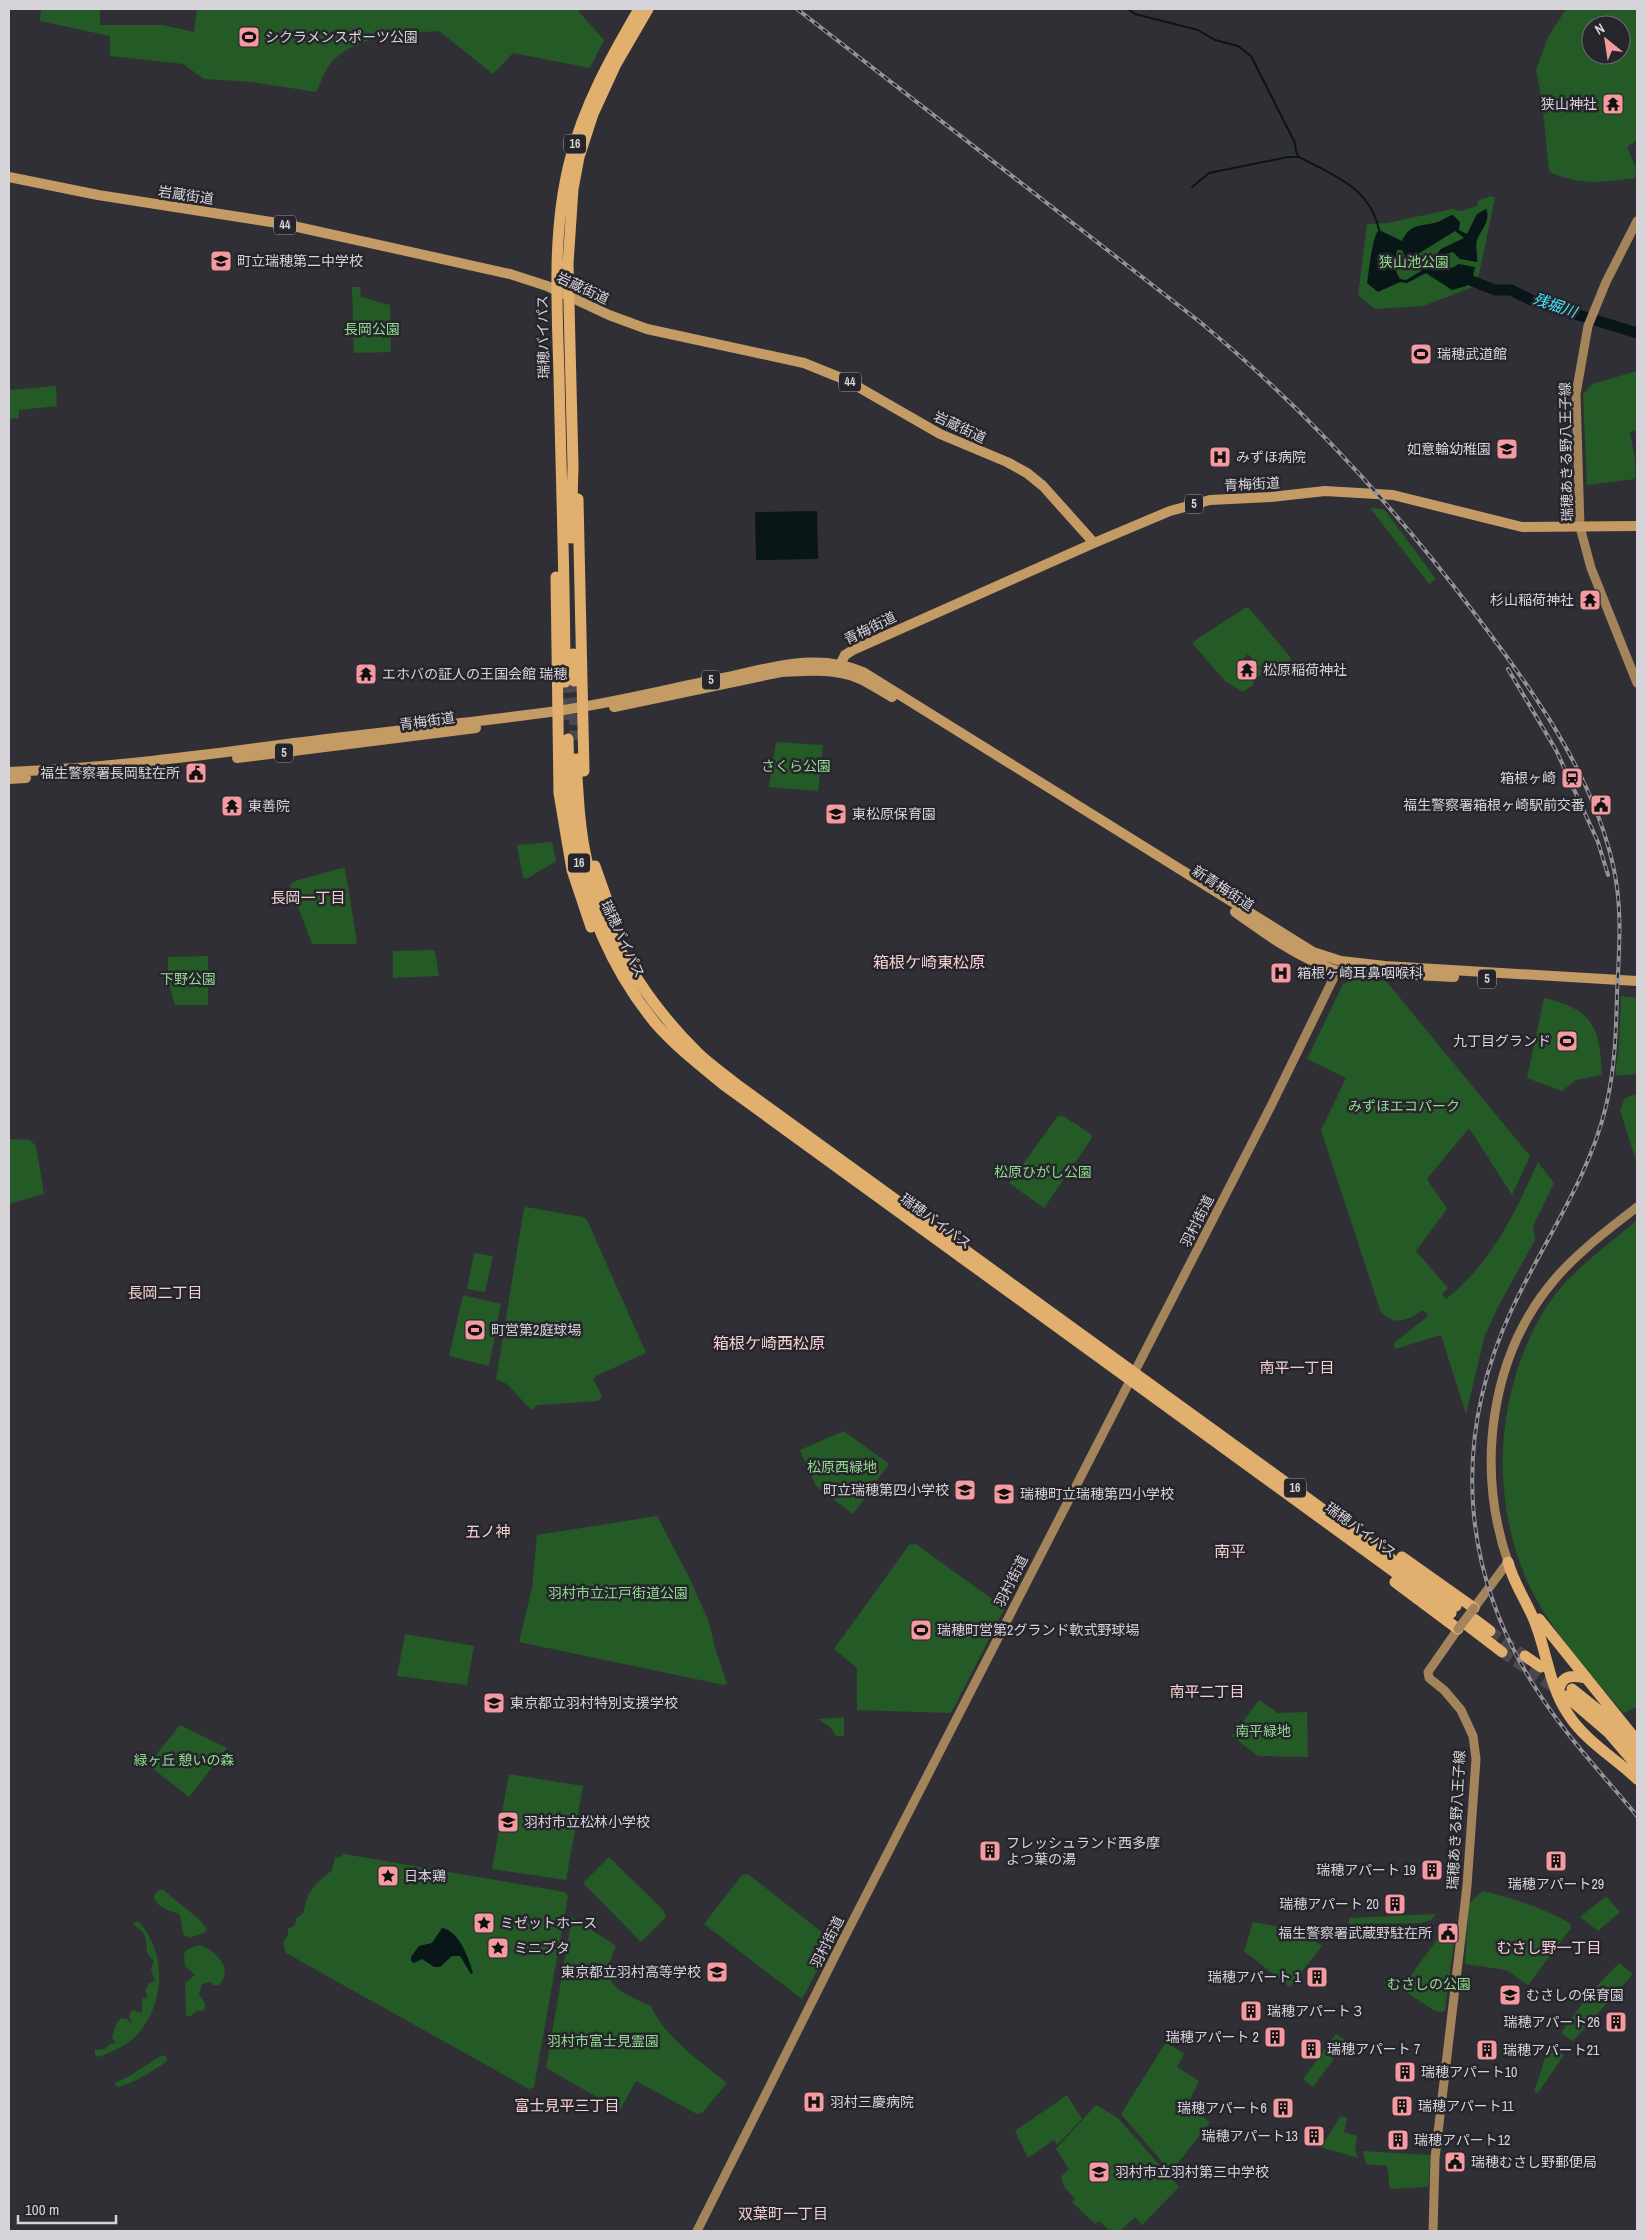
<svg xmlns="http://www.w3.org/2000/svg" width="1646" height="2240" font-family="'Archivo Narrow','Noto Sans JP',sans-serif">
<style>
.green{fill:#245a25;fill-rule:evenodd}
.water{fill:#081618;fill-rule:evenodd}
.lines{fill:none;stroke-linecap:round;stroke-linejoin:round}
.stream{stroke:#081618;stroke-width:2}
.river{stroke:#081618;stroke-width:11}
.highway-tunnel{stroke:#4a484e;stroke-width:11;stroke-dasharray:11 5.5;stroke-linecap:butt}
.secondary{stroke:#a4845b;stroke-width:9}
.primary{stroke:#c49b65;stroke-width:10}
.highway{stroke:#e1b06e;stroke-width:11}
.rail-casing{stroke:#959399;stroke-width:4}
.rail{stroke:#27252c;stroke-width:2;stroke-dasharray:5.5;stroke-linecap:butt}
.secondary-bridge{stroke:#a4845b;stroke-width:9}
.labels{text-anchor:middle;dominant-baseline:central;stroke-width:5;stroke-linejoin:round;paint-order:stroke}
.shield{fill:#27252c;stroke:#a2a0a5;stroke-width:1}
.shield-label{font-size:12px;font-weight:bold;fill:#d6d4d9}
.poi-label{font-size:14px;fill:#d6d4d9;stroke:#27252c;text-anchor:start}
.street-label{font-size:14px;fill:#d6d4d9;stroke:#27252c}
.park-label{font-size:14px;fill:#8fdc8e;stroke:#27252c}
.water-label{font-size:15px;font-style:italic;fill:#45e7f9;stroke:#27252c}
.neighbourhood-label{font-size:15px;fill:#f4d0d1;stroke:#27252c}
.quarter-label{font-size:16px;fill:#f4d0d1;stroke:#27252c}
</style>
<rect width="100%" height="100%" fill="#312f36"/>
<path class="green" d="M41 9H100V25H162L194 32 197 9H581L579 12 604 40 590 68 513 53 493 74 439 31C404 34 350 35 328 67 323 75 320 84 316 92L252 82 204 79 183 64 110 56V36L40 21Z
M1566 9H1637V140L1627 147 1636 168 1635 178C1599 182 1584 186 1549 172L1542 100 1536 70 1548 37ZM1591 25H1621V55H1591Z
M1491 196 1495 198 1479 274 1473 287 1423 306 1375 309 1358 295 1367 224 1388 223 1452 209 1461 211 1478 206 1477 201Z
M352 287H360L361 297 390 305 391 352 354 353Z
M1637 371V430L1630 432 1635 460V479L1587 485 1583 394 1592 384Z
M56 386 57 406 19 410V418L9 419V390Z
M1370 508 1384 509 1436 579 1429 584Z
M1245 608H1249L1291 658 1290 661 1267 676 1248 654 1239 663 1251 670 1257 666 1263 673 1253 681V685L1243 692 1225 681 1193 644 1194 641Z
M776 742 823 745 818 791 769 787Z
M552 842 556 861 528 878H523L517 845Z
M342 868 345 869 357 942 355 944H312L290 885 295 881Z
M432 950 435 951 439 976 393 978V951Z
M208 956V1005H175L168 981V957Z
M1353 979 1386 981 1530 1156 1512 1195 1469 1128 1427 1179 1447 1209 1416 1251 1448 1288 1442 1294 1446 1299C1491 1264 1515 1213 1538 1162L1554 1183 1533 1226 1535 1240 1499 1305 1485 1335 1466 1414 1441 1335 1395 1349 1394 1343 1428 1316 1423 1310C1408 1320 1393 1328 1380 1310L1321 1130 1346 1078 1307 1059 1343 984Z
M1621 996 1637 998V1074L1615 1076 1619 1046Z
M1544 998C1593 1009 1600 1027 1602 1075L1576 1080 1562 1091 1527 1078Z
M1637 1094V1164L1620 1110 1625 1098Z
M1058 1116H1063L1091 1134 1092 1138 1044 1208 1009 1183Z
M9 1139 30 1140 36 1146 44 1194 9 1204Z
M526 1207 583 1217 587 1220 646 1353 596 1376 593 1379 602 1396 598 1401 538 1405 531 1410 507 1384 496 1379 524 1208Z
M1637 1220V1707L1623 1713C1591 1673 1551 1632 1529 1585 1489 1498 1495 1391 1545 1309 1567 1273 1606 1247 1637 1220Z
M474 1253 493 1256 485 1292 467 1289Z
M463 1295 501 1304 489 1366 449 1356Z
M844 1431 889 1464 853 1514 816 1486 800 1450Z
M657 1516 689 1577 709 1622 715 1648 727 1683 724 1685 519 1642 532 1588 537 1535Z
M916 1544 1003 1607 1004 1610 951 1713 857 1710V1668L834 1649 909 1545Z
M405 1634 474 1646 467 1685 397 1676Z
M1259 1700 1278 1713 1307 1712 1308 1757 1258 1756 1232 1736Z
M844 1717V1736H836L830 1727 818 1719Z
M180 1725 227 1748 189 1797 148 1765Z
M509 1774 583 1786 566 1880 492 1869Z
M344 1854 565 1892 568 1896 534 2087 529 2089 286 1953 283 1942 288 1935V1929L295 1925 296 1919 303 1913 308 1895 315 1885 332 1870 335 1857 339 1858Z
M609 1857 664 1911 666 1917 641 1942 583 1883Z
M748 1874 833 1941 802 1999 704 1924 742 1875Z
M162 1889 201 1921 207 1929 204 1933 189 1938 183 1934 180 1915C169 1909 160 1910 154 1898L156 1892Z
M1483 1891C1514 1899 1543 1907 1571 1924V1928L1528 1985 1506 1970 1465 1964 1469 1903Z
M1606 1896 1620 1912 1598 1931 1580 1917Z
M1436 1914 1431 1920 1421 1923 1349 1924V1918Z
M572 1917 616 1946C614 1952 610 1959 609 1965 603 1989 635 1998 651 2006 665 2038 700 2061 727 2083L702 2113 697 2114 636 2081 620 2110 546 2068Z
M138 1921C169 1954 165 2008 133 2039 123 2047 111 2052 99 2057L95 2055V2050L105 2049 110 2044 116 2043 112 2038 116 2024 121 2018 127 2019 133 2024 129 2017 132 2010 142 2013V1999L148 1997 145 1991 149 1983 155 1981 151 1970 154 1960C143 1955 149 1944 144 1935 142 1929 136 1928 133 1923Z
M1253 1922 1301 1931 1322 1946 1290 1987 1244 1951Z
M1441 1934 1454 1942 1445 2010 1442 2012 1435 2011 1401 1989Z
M198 1945C215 1949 235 1969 219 1985H214L210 1982 202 1984 199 1994 205 2003V2010L196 2011 191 2016H186L185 1983 195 1975 185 1966 184 1953 186 1950Z
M1619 1963 1633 1974 1573 2041 1561 2033 1589 1994Z
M1336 2034 1347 2041 1313 2087 1303 2079Z
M1166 2042 1184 2054 1177 2067 1199 2081 1190 2100 1193 2110 1210 2122 1171 2172 1121 2114Z
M1549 2046 1564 2055 1538 2093 1534 2092Z
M162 2055 167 2057V2061C152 2072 137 2081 119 2087L115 2085 116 2082 128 2077Z
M1067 2095 1082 2119 1057 2145 1054 2140 1028 2158 1015 2131Z
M1096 2105 1118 2118 1179 2187 1142 2225 1135 2217 1120 2231H1110L1099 2221 1095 2224 1072 2202 1075 2199 1064 2187 1061 2177 1069 2169 1056 2149Z
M1341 2116 1347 2118 1344 2132 1357 2136 1355 2150 1358 2158 1321 2147Z
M1363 2151 1430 2155 1429 2185 1427 2187 1390 2189 1387 2166 1366 2164Z"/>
<path class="water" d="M1486 209C1491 219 1482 229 1478 238 1474 246 1478 254 1477 262L1460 259 1453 252 1442 255 1439 263C1444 270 1453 269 1458 264L1475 267 1472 281 1466 286 1452 290 1426 273 1407 283 1400 282 1378 292 1367 283C1369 272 1372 236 1379 230L1402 241C1411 222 1421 227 1438 222 1443 220 1447 216 1453 215L1460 222 1459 230 1467 234 1477 214ZM1455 231 1464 238 1441 249 1428 264 1418 258V254ZM1397 250H1402L1406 259 1422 264 1424 267 1421 271 1406 280 1400 279 1394 267Z
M817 511 818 559 756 560 755 512Z
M442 1928C460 1931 469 1960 473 1973L471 1974 460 1956H452L440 1967H434L422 1959 414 1963 411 1961V1957L419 1946 432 1943Z"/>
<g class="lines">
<path class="stream" d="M1128 9 1135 14 1198 30 1215 40 1238 46 1251 56 1295 143 1296 152 1299 157C1334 175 1370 188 1379 230
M1192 187 1209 173 1288 157H1298"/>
<path class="river" d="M1472 281 1495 290H1511L1533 301 1637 333"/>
<path class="highway-tunnel" d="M574 681 575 740
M565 682 567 720
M1490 1631 1525 1656
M1502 1652 1559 1691"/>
<path class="secondary" d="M1637 221 1606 282 1588 326 1576 394 1580 527 1591 568 1637 683
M1474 1608 1508 1562C1476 1469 1489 1356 1555 1279 1579 1251 1608 1230 1637 1207
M697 2231 842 1942 1271 1106 1337 971
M1433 2231 1435 2158 1467 1886 1476 1759 1473 1736 1461 1710 1444 1690 1429 1678 1428 1672 1458 1629"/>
<path class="primary" d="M9 177 98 195 284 224 510 274 547 286 609 315 647 329 804 363 846 380 940 434 1007 462 1027 473 1043 486 1094 543
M838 669 845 655 853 650 1094 543 1170 511 1210 500 1271 497 1325 491 1393 495 1522 527 1637 526
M614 707 781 672C806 671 833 668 858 678 870 683 881 691 892 697
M237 758 476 728
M9 772C105 768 199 756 294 743 382 732 470 723 557 711 613 703 668 689 723 678 771 668 816 652 863 672L1313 952 1341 961 1385 966 1637 981
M9 779 26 778
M1235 912C1267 935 1299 958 1337 971L1454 977"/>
<path class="highway" d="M578 499 584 771
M571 538 573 466 568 264 573 189 579 157 593 114 616 64 648 9
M556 577 559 793 572 870 591 927
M573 654 574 681
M565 682C565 579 561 477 559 375 557 303 552 230 570 160 584 105 611 57 639 9
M568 739C569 772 569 806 574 838 584 906 613 972 656 1024 676 1047 701 1066 724 1085L1451 1613
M576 759C578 792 579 825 586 857 600 930 645 1001 698 1053 709 1064 724 1074 736 1084L1456 1606
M595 866 613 917
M1402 1557 1474 1608
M1508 1562C1514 1585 1528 1603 1536 1625 1547 1654 1550 1688 1568 1714 1585 1741 1615 1758 1637 1779
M1395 1582 1458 1629
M1474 1619 1490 1631
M1539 1619 1637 1741
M1468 1626 1502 1652
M1525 1656 1541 1667
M1572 1689 1607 1717 1637 1752
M1558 1695C1560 1677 1568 1674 1585 1678
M1566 1696 1608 1732 1637 1766"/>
<g class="rail-casing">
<path id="rail" d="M797 9 1200 322C1303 407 1392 504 1472 610 1530 687 1591 769 1613 865 1623 908 1619 951 1617 994 1616 1032 1615 1069 1606 1106 1589 1179 1543 1242 1512 1309 1451 1440 1460 1574 1540 1695 1568 1738 1604 1776 1637 1816
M1508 669 1556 750 1598 842 1608 875"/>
</g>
<use href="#rail" class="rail"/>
<path class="secondary-bridge" d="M1458 1629 1474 1608"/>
</g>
<defs>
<g id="stadium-square" transform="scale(1.125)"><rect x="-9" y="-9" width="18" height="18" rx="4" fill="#f49aa0" stroke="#27252c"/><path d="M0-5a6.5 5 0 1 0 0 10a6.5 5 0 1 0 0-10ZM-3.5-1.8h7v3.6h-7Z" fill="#111"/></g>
<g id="temple-square" transform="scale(1.125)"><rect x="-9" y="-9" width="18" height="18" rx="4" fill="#f49aa0" stroke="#27252c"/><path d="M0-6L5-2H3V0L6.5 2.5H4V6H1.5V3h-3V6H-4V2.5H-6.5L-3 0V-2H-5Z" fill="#111"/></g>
<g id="school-square" transform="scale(1.125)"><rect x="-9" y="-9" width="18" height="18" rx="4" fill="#f49aa0" stroke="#27252c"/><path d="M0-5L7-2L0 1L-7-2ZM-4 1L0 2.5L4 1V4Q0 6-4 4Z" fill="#111"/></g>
<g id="hospital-square" transform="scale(1.125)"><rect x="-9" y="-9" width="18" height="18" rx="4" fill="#f49aa0" stroke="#27252c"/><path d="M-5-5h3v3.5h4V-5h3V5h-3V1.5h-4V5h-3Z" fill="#111"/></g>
<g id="civic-square" transform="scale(1.125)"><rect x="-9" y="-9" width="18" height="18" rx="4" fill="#f49aa0" stroke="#27252c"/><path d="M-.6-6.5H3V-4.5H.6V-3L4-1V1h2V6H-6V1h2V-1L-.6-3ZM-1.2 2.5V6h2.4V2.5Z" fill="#111"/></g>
<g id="station-square" transform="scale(1.125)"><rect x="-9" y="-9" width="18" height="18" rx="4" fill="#f49aa0" stroke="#27252c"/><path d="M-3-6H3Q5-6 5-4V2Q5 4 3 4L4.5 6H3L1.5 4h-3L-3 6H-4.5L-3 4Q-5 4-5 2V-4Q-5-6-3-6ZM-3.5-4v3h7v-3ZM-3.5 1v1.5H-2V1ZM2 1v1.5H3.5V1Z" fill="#111"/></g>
<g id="building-square" transform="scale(1.125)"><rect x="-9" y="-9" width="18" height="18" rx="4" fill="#f49aa0" stroke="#27252c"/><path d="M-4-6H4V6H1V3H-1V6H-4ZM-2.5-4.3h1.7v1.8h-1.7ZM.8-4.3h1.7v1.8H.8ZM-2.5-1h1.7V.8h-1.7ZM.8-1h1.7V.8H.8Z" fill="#111"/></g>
<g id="sight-square" transform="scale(1.125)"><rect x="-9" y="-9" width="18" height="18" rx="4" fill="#f49aa0" stroke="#27252c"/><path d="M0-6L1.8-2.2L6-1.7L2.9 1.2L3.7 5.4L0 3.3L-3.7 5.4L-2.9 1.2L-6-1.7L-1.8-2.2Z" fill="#111"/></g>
</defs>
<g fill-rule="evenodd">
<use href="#stadium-square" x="249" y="37"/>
<use href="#temple-square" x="1613" y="104"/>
<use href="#school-square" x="221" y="261"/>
<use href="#stadium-square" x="1421" y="354"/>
<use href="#school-square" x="1507" y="449"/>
<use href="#hospital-square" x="1220" y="457"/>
<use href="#temple-square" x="1590" y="600"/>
<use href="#temple-square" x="1247" y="670"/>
<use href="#temple-square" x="366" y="674"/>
<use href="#civic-square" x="196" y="773"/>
<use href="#station-square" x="1572" y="778"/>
<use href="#civic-square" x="1601" y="805"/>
<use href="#temple-square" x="232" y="806"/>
<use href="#school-square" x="836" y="814"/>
<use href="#hospital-square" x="1281" y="973"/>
<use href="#stadium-square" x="1567" y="1041"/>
<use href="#stadium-square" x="475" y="1330"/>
<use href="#school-square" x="965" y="1490"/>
<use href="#school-square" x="1004" y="1494"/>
<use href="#stadium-square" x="921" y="1630"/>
<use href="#school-square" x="494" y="1703"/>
<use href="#school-square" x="508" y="1822"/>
<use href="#building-square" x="990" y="1851"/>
<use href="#building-square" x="1556" y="1861"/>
<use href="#building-square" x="1432" y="1870"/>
<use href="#sight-square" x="388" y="1876"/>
<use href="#building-square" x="1395" y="1904"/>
<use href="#sight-square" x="484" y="1923"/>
<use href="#civic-square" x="1448" y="1933"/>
<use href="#sight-square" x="498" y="1948"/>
<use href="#school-square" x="717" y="1972"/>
<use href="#building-square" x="1317" y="1977"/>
<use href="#school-square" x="1510" y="1995"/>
<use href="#building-square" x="1251" y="2011"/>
<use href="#building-square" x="1616" y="2022"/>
<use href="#building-square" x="1275" y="2037"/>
<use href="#building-square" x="1311" y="2049"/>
<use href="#building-square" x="1487" y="2050"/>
<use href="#building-square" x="1405" y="2072"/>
<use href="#hospital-square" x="814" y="2102"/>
<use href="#building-square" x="1402" y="2106"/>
<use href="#building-square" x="1283" y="2108"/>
<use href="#building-square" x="1314" y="2136"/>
<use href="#building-square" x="1398" y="2140"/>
<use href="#civic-square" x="1455" y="2162"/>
<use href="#school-square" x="1099" y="2172"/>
</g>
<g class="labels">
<g class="shield">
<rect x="564" y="134.5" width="22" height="19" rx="4"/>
<rect x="274" y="215.5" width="22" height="19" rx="4"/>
<rect x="839" y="372.5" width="22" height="19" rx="4"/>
<rect x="1185" y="494.5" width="18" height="19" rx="4"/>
<rect x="702" y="670.5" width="18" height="19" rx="4"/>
<rect x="275" y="743.5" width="18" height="19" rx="4"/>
<rect x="568" y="853.5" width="22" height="19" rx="4"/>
<rect x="1478" y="969.5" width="18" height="19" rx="4"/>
<rect x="1284" y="1478.5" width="22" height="19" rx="4"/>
</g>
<g class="shield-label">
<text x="575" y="144">16</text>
<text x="285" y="225">44</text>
<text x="850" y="382">44</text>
<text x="1194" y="504">5</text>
<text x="711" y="680">5</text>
<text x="284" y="753">5</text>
<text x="579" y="863">16</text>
<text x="1487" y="979">5</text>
<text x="1295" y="1488">16</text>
</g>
<g class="poi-label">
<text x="265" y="37">シクラメンスポーツ公園</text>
<text x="1597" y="104" text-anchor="end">狭山神社</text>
<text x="237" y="261">町立瑞穂第二中学校</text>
<text x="1437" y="354">瑞穂武道館</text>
<text x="1491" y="449" text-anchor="end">如意輪幼稚園</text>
<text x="1236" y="457">みずほ病院</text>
<text x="1574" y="600" text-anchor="end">杉山稲荷神社</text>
<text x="1263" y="670">松原稲荷神社</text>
<text x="382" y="674">エホバの証人の王国会館 瑞穂</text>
<text x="180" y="773" text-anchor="end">福生警察署長岡駐在所</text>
<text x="1556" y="778" text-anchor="end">箱根ヶ崎</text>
<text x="1585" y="805" text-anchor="end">福生警察署箱根ヶ崎駅前交番</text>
<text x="248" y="806">東善院</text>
<text x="852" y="814">東松原保育園</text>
<text x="1297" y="973">箱根ヶ崎耳鼻咽喉科</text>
<text x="1551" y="1041" text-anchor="end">九丁目グランド</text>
<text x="491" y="1330">町営第2庭球場</text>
<text x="949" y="1490" text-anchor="end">町立瑞穂第四小学校</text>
<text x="1020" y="1494">瑞穂町立瑞穂第四小学校</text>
<text x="937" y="1630">瑞穂町営第2グランド軟式野球場</text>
<text x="510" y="1703">東京都立羽村特別支援学校</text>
<text x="524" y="1822">羽村市立松林小学校</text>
<text x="1006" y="1843">フレッシュランド西多摩<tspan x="1006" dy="16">よつ葉の湯</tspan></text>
<text x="1416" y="1870" text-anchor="end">瑞穂アパート 19</text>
<text x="404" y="1876">日本鶏</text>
<text x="1556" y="1884" text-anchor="middle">瑞穂アパート29</text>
<text x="1379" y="1904" text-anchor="end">瑞穂アパート 20</text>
<text x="500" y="1923">ミゼットホース</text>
<text x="1432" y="1933" text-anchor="end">福生警察署武蔵野駐在所</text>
<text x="514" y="1948">ミニブタ</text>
<text x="701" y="1972" text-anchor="end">東京都立羽村高等学校</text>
<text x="1301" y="1977" text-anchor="end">瑞穂アパート 1</text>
<text x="1526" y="1995">むさしの保育園</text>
<text x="1267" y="2011">瑞穂アパート３</text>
<text x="1600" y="2022" text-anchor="end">瑞穂アパート26</text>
<text x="1259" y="2037" text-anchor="end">瑞穂アパート 2</text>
<text x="1327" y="2049">瑞穂アパート 7</text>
<text x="1503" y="2050">瑞穂アパート21</text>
<text x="1421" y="2072">瑞穂アパート10</text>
<text x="830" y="2102">羽村三慶病院</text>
<text x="1418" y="2106">瑞穂アパート11</text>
<text x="1267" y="2108" text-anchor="end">瑞穂アパート6</text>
<text x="1298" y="2136" text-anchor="end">瑞穂アパート13</text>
<text x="1414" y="2140">瑞穂アパート12</text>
<text x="1471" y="2162">瑞穂むさし野郵便局</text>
<text x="1115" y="2172">羽村市立羽村第三中学校</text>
</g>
<g class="street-label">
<text transform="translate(186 195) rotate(8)">岩蔵街道</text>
<text transform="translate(583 288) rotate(25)">岩蔵街道</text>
<text transform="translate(543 337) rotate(-91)">瑞穂バイパス</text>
<text transform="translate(960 427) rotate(25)">岩蔵街道</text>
<text transform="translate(1566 452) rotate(-91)">瑞穂あきる野八王子線</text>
<text transform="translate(1252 484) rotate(-3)">青梅街道</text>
<text transform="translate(870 628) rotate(-26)">青梅街道</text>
<text transform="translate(427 721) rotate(-8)">青梅街道</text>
<text transform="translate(1223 888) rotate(33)">新青梅街道</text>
<text transform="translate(623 939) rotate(65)">瑞穂バイパス</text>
<text transform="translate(936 1221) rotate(36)">瑞穂バイパス</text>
<text transform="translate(1197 1221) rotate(-63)">羽村街道</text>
<text transform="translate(1361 1530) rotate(36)">瑞穂バイパス</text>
<text transform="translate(1011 1581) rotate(-63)">羽村街道</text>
<text transform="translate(1456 1820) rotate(-87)">瑞穂あきる野八王子線</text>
<text transform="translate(827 1942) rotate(-63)">羽村街道</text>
</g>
<g class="park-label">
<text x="1414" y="262">狭山池公園</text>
<text x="372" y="329">長岡公園</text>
<text x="796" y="766">さくら公園</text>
<text x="188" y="979">下野公園</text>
<text x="1404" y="1106">みずほエコパーク</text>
<text x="1043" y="1172">松原ひがし公園</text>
<text x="842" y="1467">松原西緑地</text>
<text x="618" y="1593">羽村市立江戸街道公園</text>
<text x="1263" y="1731">南平緑地</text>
<text x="184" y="1760">緑ヶ丘 憩いの森</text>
<text x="1429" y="1984">むさしの公園</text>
<text x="603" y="2041">羽村市富士見霊園</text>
</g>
<g class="water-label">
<text transform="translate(1555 305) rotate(19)">残堀川</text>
</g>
<g class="neighbourhood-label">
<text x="308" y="897">長岡一丁目</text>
<text x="165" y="1292">長岡二丁目</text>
<text x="1297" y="1367">南平一丁目</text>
<text x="488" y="1531">五ノ神</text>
<text x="1207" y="1691">南平二丁目</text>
<text x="1549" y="1947">むさし野一丁目</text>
<text x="567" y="2105">富士見平三丁目</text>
<text x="783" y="2213">双葉町一丁目</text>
</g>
<g class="quarter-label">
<text x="929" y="962">箱根ケ崎東松原</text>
<text x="769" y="1343">箱根ケ崎西松原</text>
<text x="1230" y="1551">南平</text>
</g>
</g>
<rect width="1646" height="2240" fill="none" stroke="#d6d4d9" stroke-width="20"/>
<g transform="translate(1606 40) rotate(330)"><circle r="24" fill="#27252c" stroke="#6d6b71"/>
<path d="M0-4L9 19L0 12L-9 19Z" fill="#f49aa0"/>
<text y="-8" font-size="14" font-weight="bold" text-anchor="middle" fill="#d6d4d9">N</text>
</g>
<path d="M18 2215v8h98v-8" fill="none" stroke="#d6d4d9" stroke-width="2.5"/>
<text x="25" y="2215" font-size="15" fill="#d6d4d9" stroke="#27252c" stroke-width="4" paint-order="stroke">100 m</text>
</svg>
